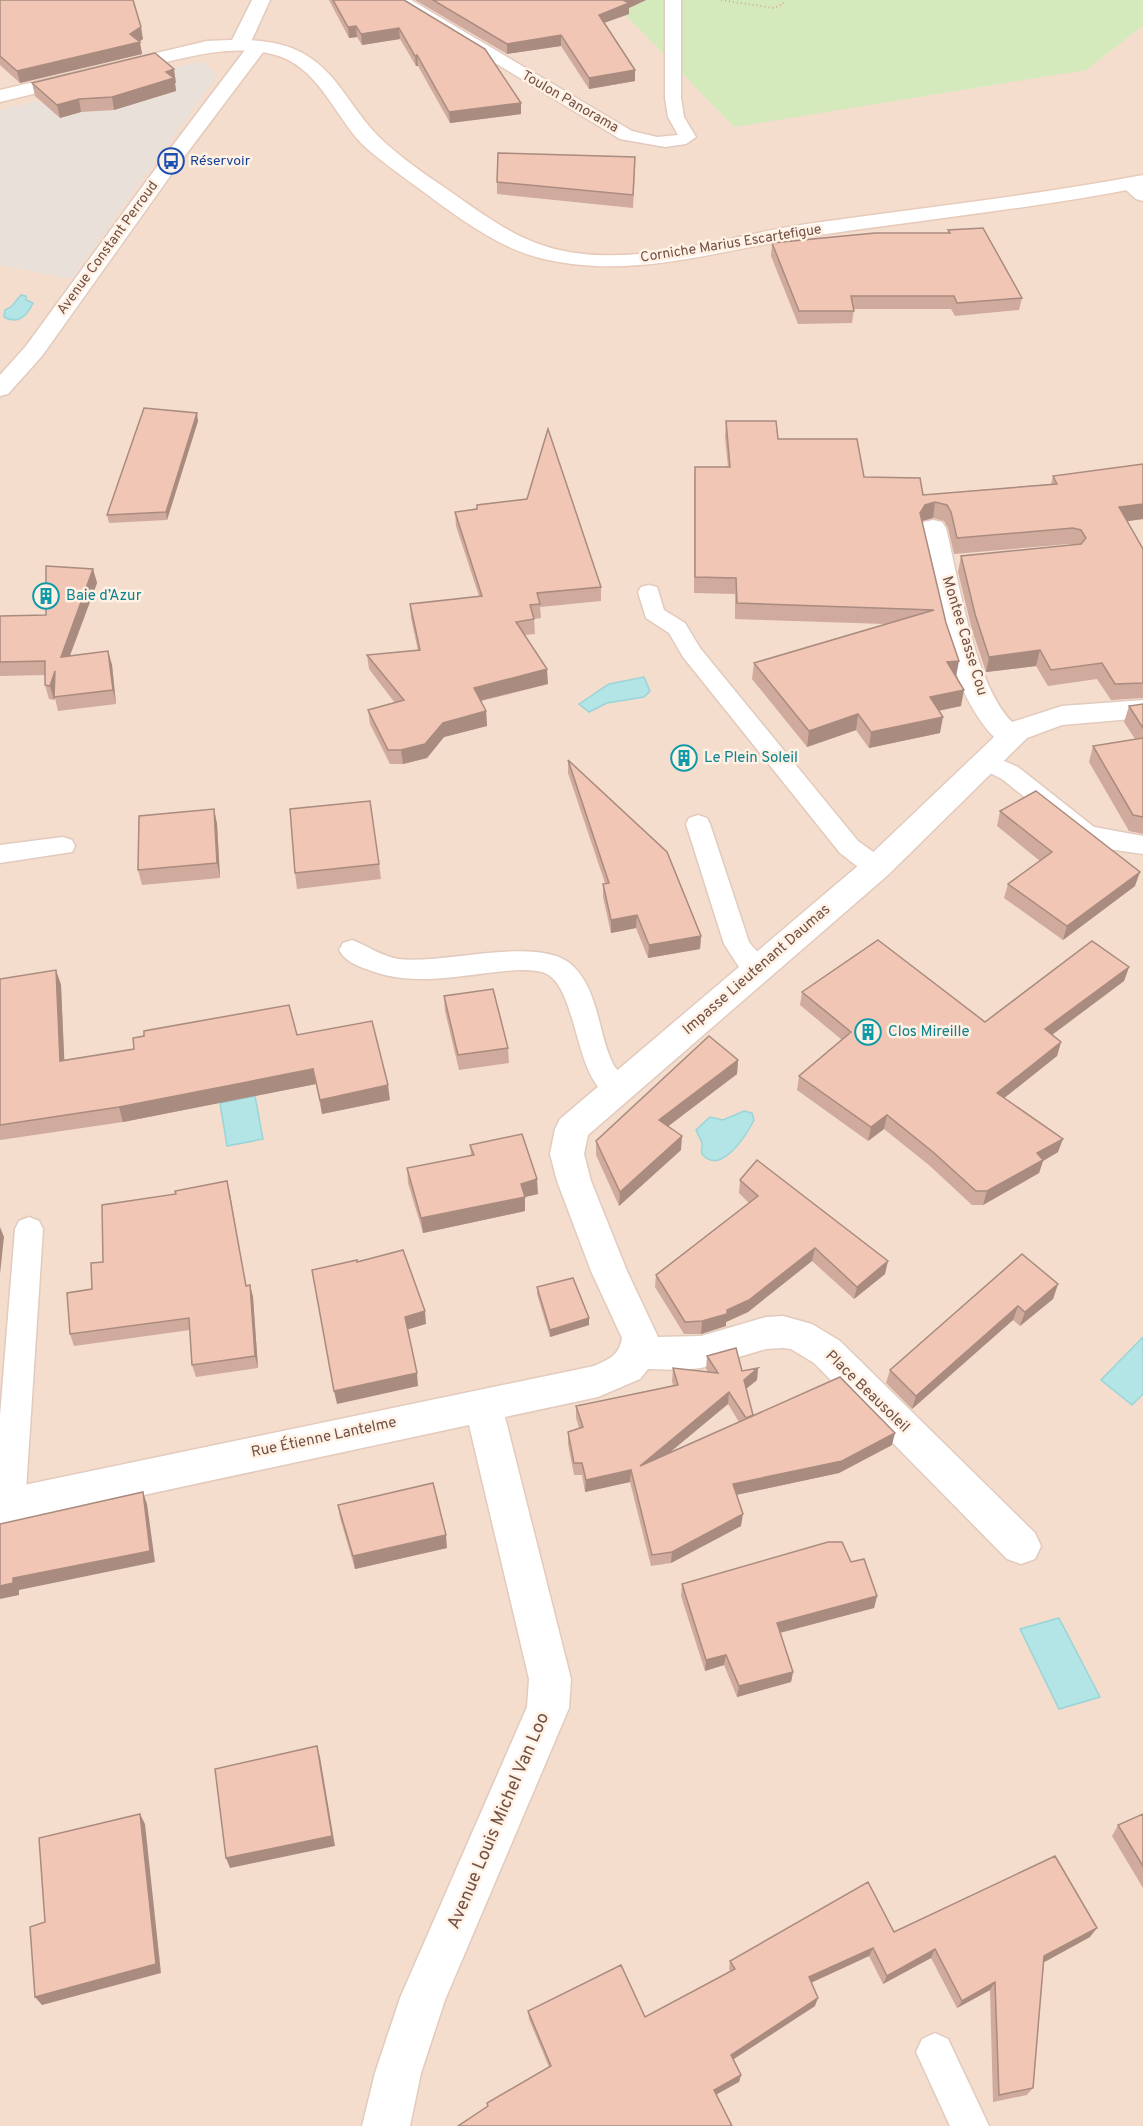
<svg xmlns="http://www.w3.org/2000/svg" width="1143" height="2126" font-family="Overpass,sans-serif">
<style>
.residential{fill:#f4ddcc}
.industrial{fill:#eae0da}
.green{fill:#d4eabd}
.water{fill:#b3e4e6;stroke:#99d5d8;stroke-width:1.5}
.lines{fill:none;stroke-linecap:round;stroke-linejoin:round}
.lane-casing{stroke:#e2cabd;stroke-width:3}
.street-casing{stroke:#e2cabd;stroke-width:3}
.secondary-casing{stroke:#e7caba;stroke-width:3}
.path{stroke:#d7a999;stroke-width:2;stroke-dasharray:1 3;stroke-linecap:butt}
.lane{fill:#fff;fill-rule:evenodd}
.street{fill:#fff;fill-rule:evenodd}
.secondary{fill:#fff;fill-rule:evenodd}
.wall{fill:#d0aa9c;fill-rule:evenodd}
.shaded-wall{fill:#a98b7f}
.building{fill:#f2c6b5;stroke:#a98b7f;stroke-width:1.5}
.labels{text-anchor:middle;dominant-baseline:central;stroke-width:5;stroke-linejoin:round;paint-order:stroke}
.far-street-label{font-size:14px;fill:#725046;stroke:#fff1e4}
.far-transit-label{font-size:14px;fill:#164399;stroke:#fff1e4;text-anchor:start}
.culture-label{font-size:15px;fill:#0d838f;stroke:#fff1e4;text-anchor:start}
.street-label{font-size:15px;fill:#725046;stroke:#fff1e4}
.near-street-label{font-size:18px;fill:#725046;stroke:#fff1e4}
</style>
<rect width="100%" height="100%" fill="#fdedde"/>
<path class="residential" d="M0 0H611L1086 70 1143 26V2126H0Z"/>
<path class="industrial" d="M203 61 217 76 71 279 0 265V110Z"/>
<path class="green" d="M611 0H1143V26L1086 70 734 127Z"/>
<path class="water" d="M21 295 26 296V300L33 303C27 316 18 325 4 317L5 310 11 307Z
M644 677 650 691 644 697 607 703 589 712 579 704 609 684Z
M255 1096 263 1139 227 1146 220 1103Z
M744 1111 752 1113 754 1120C747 1134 722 1174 704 1156 699 1152 703 1149 702 1143 701 1139 698 1135 696 1130L710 1117 723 1120Z
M1143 1337V1394L1132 1405 1101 1380Z
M1059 1618 1100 1697 1059 1709 1020 1629Z"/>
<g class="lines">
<g class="lane-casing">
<path id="lane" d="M392 0H411L632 131 657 137 678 135 668 117 665 98V0H681V98L684 117 696 137 686 144 665 147 620 139Z
M649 585 657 587 664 610 685 623 700 648 858 841 886 861 889 867 886 873C868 879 854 863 840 853L683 657 669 633 646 618 638 592 641 587Z
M986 753 1018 767 1094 827 1143 836V854L1108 849 1076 839 1002 779 978 767 974 761 978 755Z
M698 815 707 818 710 824 749 942C756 952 767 958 773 968L769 975 760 978 739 967 724 944 686 824 689 818Z
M63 837 72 840 75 846 72 852 0 863V845Z
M352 940C368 946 381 956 398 959 444 965 540 934 573 966 599 991 598 1034 613 1064 618 1073 628 1077 634 1087L630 1095C571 1114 584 983 542 972 524 968 505 971 487 973 448 978 407 985 369 970 357 966 345 961 339 950L343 943Z
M29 1217 39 1221 43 1229 25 1506 20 1516 9 1521 0 1517V1416L15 1229 19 1221Z
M935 2033 948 2039 989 2126H950L916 2052 922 2039Z"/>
</g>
<g class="street-casing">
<path id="street" d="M252 0H270L250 44 257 41 264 43 267 47 178 165 42 356 8 394 0 396V375L26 346 164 157 245 50H232L229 46Z
M1130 178 1143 184V201L1136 199 1119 184 1123 180Z
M933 520 942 522 946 528C959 581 974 683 1012 722L1062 706 1143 700V718L1062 725 1027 738 888 875 588 1135 584 1154 591 1181 627 1271 658 1337 701 1336 766 1317 783 1316 812 1324 840 1341 1035 1533 1041 1546 1035 1559 1021 1564 1007 1559 814 1363 791 1349 783 1348 766 1349 701 1368 682 1370 648 1369 640 1379 598 1397 505 1417 571 1679 569 1708 445 2000 421 2073 410 2126H362L375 2073 400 1998 527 1707 529 1679 469 1425 0 1526V1490L594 1366C609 1359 619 1356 622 1338L591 1271 557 1181 550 1154 555 1129 560 1119 866 859 994 737C946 687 936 593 920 528L924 522Z"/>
</g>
<g class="secondary-casing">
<path id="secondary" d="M230 40C281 39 312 48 342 90 354 106 365 123 379 137 401 158 426 175 451 192 478 211 505 231 536 243 619 275 723 236 807 224 919 208 1032 196 1143 175V187C1031 209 919 220 806 237 719 250 633 280 544 259 497 248 458 217 421 190 401 175 380 161 362 144 333 114 318 65 272 54 226 43 178 60 132 70 88 81 44 91 0 102V90L207 41Z"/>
</g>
<path class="path" d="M721 0 774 8 783 4 784 0"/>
<use href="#lane" class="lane"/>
<use href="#street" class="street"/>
<use href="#secondary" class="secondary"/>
</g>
<path class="wall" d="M0 0 143 39 139 42 142 54 20 83 0 65Z
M329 0H404L521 114 450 123 418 66H416L400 39 362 45 357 37 349 38Z
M415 0H646L629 8V14L604 23 635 81 589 89 561 46 507 54Z
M32 83H176H175L176 91 114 110 81 112 60 118 35 96Z
M635 170 633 208 497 194V182Z
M948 230 1022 298 1019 310 955 316 951 309H854L852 323 798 324 771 256 772 243 948 233Z
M198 421 167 520 109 523 107 515Z
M726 421 778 439 864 477 923 495 1051 484 1053 476 1143 464V519L1127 521 1143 549V698L1111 700 1097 679 1048 686 1036 666 986 672 972 630 958 572 961 556 1074 545 1069 544 954 554 948 528 944 521 933 518 922 521 955 677 961 706 939 711 940 733 869 748 856 730 807 747 752 679 754 663 886 624 735 619V594L694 593V482L695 467H728L725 437Z
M455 512 601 587V601L540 607 541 618 534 619 535 634 525 635 548 684 481 701 486 711 487 726 444 737 427 758 403 764H390L370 724 368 710 395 703 369 669 367 655 418 651 411 618 410 604 479 596 456 526Z
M93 569 97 583 70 656 108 651 112 665 116 704 58 711 55 698 54 700 49 699 45 685V675L0 676V616L46 615Z
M1143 704V834L1129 831 1089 762 1093 746 1135 739 1124 722 1129 706Z
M568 760 701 936 700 949 648 958 636 928 611 933 603 897V884L605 883 568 773Z
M214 809 217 824 220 878 142 885 138 870Z
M1000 811 1135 886 1063 940 1004 898 1008 884 1040 861 997 826Z
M379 864 381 879 297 889 295 873Z
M1129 967 1124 981 1052 1035 1061 1042 1057 1056 1004 1098 1058 1152 1043 1161 1039 1173 983 1205H972L930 1166 884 1129 868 1141 797 1090 799 1076 842 1040 800 1005 802 992 985 1022Z
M56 970 61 985 64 1060 297 1035 390 1100 322 1114 316 1084 123 1122 0 1140V979Z
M444 996 508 1048 509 1063 459 1070 445 1011Z
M738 1060 737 1074 668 1126 681 1150 619 1206 596 1155V1141Z
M470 1145 538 1194 525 1197V1211L423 1233 408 1183 407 1168 471 1155Z
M740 1180 885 1274 854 1299 812 1261 748 1312 726 1322V1326L701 1334H684L655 1287 656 1275 749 1203 739 1193Z
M227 1181 246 1286 250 1285 253 1297 258 1368 196 1377 192 1365 190 1330 74 1346 70 1334 92 1289 103 1262 176 1194Z
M1058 1284 1053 1299 1020 1326 1013 1320 912 1409 886 1383 890 1370Z
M537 1287 589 1325 550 1337 537 1294Z
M707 1356 742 1371 758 1368 757 1380 746 1389 752 1416 892 1445 839 1473 736 1495 741 1526 671 1563 651 1566 630 1482 585 1492 582 1475H574L568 1444V1432L579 1428 576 1418V1406L673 1385 672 1381 673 1368 708 1372 706 1369ZM728 1404 739 1422 669 1453Z
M338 1505 447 1548 355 1569 340 1518Z
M851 1562 877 1596 874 1608 780 1633 793 1672 791 1682 737 1697 724 1665 705 1671 681 1596 682 1584Z
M1143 1814V1888L1112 1836 1118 1825Z
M894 1932 1090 1937 1044 1962 1033 2088 1027 2095 993 2102 990 1990 957 2008 931 1958 883 1984 869 1956 811 1983 815 2006 734 2059 741 2075 739 2082 488 2107 487 2103 549 2067 529 2019 528 2011 645 2017 730 1971 729 1969 730 1961Z"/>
<path class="shaded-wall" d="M623 0H646L629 8V14L598 25 599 15Z
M356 26 357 37 349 38 348 27Z
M141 27 143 39 137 43 140 42 142 54 20 83 17 71 130 34Z
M399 28 400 39 362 45 361 34Z
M561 35V46L507 54V44Z
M417 55 418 66H416L415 56Z
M174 69 176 83H175L176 91 114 110 112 97Z
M635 70V81L589 89V78Z
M79 99 81 112 60 118 57 105Z
M521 103V114L450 123 449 112Z
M197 413 198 421 167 520 166 512Z
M935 502 933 518 922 521 920 513 925 505Z
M1143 504V519L1115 523 1119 507Z
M93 569 97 583 64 671 61 657Z
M1040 650 1036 666 986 672 989 657Z
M108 651 112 665 116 704 113 690Z
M959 661 956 677 947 662Z
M547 669 548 684 475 702 474 688Z
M55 671 59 685 54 700 50 686Z
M964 690 961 706 927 713 930 697Z
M486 711 487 726 444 737 427 758 403 764 401 750 443 723Z
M858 714 856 730 807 747 809 731Z
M943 717 940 733 869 748 871 732Z
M214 809 217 824 220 878 217 863Z
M1140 872 1135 886 1063 940 1067 926Z
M637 915 636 928 611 933V920Z
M701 936 700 949 648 958 649 945Z
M1129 967 1124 981 1041 1043 1045 1029Z
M56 970 61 985 65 1075 60 1061Z
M1061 1042 1057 1056 993 1107 997 1093Z
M738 1060 737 1074 658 1134 659 1120Z
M313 1069 316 1084 123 1122 119 1107Z
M388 1085 390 1100 322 1114 320 1100Z
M887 1115 884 1129 868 1141 871 1127Z
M682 1136 681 1150 619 1206 620 1192Z
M1063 1139 1058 1152 1043 1161 1039 1173 983 1205 987 1191 1037 1153Z
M537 1179 538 1194 525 1197V1211L423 1233 421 1218 521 1184Z
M227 1181 230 1194 248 1298 246 1286Z
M0 1227 4 1237 0 1274Z
M815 1248 812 1261 748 1312 726 1322V1326L701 1334 702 1321 727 1310Z
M888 1261 885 1274 854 1299 857 1287Z
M1058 1284 1053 1299 1020 1326 1025 1312Z
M250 1285 253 1297 258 1368 255 1356Z
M1018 1306 1013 1320 912 1409 916 1396Z
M425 1311 426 1324 406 1330 405 1317Z
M589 1318V1325L550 1337V1330Z
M758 1368 757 1380 742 1392 744 1380Z
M417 1373 418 1386 337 1404 334 1391Z
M729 1392 728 1404 639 1478 640 1466Z
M895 1433 892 1445 839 1473 731 1496 733 1484Z
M631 1470 630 1482 585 1492 586 1480Z
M143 1492 147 1504 155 1562 19 1590V1595L0 1599V1586Z
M743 1514 741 1526 671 1563 672 1552Z
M446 1535 447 1548 355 1569 353 1556Z
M877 1596 874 1608 775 1634 777 1623Z
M726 1655 724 1665 705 1671 706 1660Z
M793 1672 791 1682 737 1697 739 1686Z
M317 1746 320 1757 335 1846 230 1868 226 1858Z
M140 1814 145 1824 161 1973 42 2005 35 1997Z
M1097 1928 1090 1937 1039 1965 1044 1956Z
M873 1948 869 1956 806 1985 809 1977Z
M935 1949 931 1958 883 1984 887 1976Z
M995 1982 990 1990 957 2008 962 2001Z
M818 1998 815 2006 729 2062 731 2055Z
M741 2075 739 2082 712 2097 714 2090Z"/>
<path class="building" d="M0 0H133L141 27 130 34 140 42 17 71 0 56Z
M333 0H404L485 49 521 103 449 112 417 55 415 56 399 28 361 34 356 26 348 27Z
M433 0H623L629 3 599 15 635 70 589 78 561 35 507 44Z
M155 53 174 69 166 72 174 78 112 97 79 99 57 105 32 83Z
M498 153 635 157 633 195 497 182Z
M983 228 1022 298 957 303 954 296H851L854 311H799L772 243 875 233H950L948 230Z
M144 408 197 413 166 512 107 515Z
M726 421H776L778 439H857L864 477 920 478 923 495 1057 484 1053 476 1143 464V504L1119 507 1143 549V683L1115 684 1102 663 1051 670 1040 650 989 657 975 614 961 556 1081 544 1086 538 1081 530 1073 528 957 538 951 512 947 505 935 502 925 505 920 513 946 623 959 661 947 662 964 690 930 697 943 717 871 732 858 714 809 731 754 663 934 610 737 603 736 578 695 577V467H730Z
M548 429 601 587 537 593 540 604 530 605 534 619 516 622 547 669 474 688 486 711 443 723 425 744 401 750H388L368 710 404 700 367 655 420 650 410 604 482 596 455 512 477 509V505L527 499Z
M46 566 93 569 61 657 108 651 113 690 54 697 55 671 50 686 45 685V661L0 662V616L46 615Z
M1143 704V728L1129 706Z
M1143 738V817L1133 815 1093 746Z
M568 760 667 852 701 936 649 945 637 915 611 920 603 884 609 883Z
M1036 791 1140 872 1067 926 1008 884 1052 852 1000 811Z
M370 801 379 864 295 873 290 809Z
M214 809 217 863 138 870 139 816Z
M878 940 985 1022 1092 941 1129 967 1045 1029 1061 1042 997 1093 1063 1139 1037 1153 1043 1160 987 1191H976L933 1152 887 1115 871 1127 799 1076 851 1032 802 992Z
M56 970 60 1061 134 1049 133 1038 144 1036V1031L289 1005 297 1035 372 1021 388 1085 320 1100 313 1069 119 1107 0 1125V979Z
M493 989 508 1048 458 1055 444 996Z
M709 1036 738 1060 659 1120 682 1136 620 1192 596 1141Z
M522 1134 537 1179 521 1184 525 1197 421 1218 407 1168 474 1155 470 1145Z
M757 1160 888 1261 857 1287 815 1248 749 1300 727 1310V1314L702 1321 685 1322 656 1275 758 1196 740 1180Z
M227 1181 246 1286 250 1285 255 1356 192 1365 189 1318 70 1334 67 1293 92 1289 91 1263 103 1262 102 1205 176 1194 175 1191Z
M403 1250 425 1311 405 1317 417 1373 334 1391 312 1270 357 1260V1262Z
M1022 1254 1058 1284 1025 1312 1018 1306 916 1396 890 1370Z
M573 1278 589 1318 550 1330 537 1287Z
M736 1348 742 1371 758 1368 744 1380 753 1415 746 1418 729 1392 640 1466 840 1377 895 1433 842 1461 733 1484 743 1514 672 1552 652 1555 631 1470 586 1480 582 1463H574L568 1432 583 1427 576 1406 678 1385 673 1368 718 1373 707 1356Z
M433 1483 446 1535 353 1556 338 1505Z
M143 1492 150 1551 13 1578V1583L0 1586V1524Z
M828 1542H842L851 1562 864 1559 877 1596 777 1623 793 1672 739 1686 726 1655 706 1660 682 1584Z
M317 1746 332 1836 226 1858 215 1769Z
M140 1814 156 1964 35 1997 30 1927 45 1922 39 1838Z
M1143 1814V1866L1118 1825Z
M1055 1856 1097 1928 1044 1956 1033 2088 999 2095 995 1982 962 2001 935 1949 887 1976 873 1948 809 1977 818 1998 731 2055 741 2075 714 2090 732 2126H458L488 2106 487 2103 551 2066 528 2011 621 1965 645 2017 735 1969 730 1961 868 1882 894 1932Z"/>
<defs>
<g id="bus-ring" transform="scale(1.35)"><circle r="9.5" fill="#fff1e4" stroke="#1a4fb4" stroke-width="1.5"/><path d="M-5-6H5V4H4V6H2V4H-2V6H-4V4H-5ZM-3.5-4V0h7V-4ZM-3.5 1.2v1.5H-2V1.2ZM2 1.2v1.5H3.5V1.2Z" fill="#1a4fb4"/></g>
<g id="building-ring" transform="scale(1.35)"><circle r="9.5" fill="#fff1e4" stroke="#0f9aa8" stroke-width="1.5"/><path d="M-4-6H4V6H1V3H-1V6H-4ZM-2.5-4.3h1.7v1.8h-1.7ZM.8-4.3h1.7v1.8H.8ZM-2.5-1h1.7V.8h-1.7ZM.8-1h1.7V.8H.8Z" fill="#0f9aa8"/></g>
</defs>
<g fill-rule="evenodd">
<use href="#bus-ring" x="171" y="161"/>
<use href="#building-ring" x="46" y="596"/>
<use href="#building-ring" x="684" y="758"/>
<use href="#building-ring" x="868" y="1032"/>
</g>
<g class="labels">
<g class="far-street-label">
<text transform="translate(570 102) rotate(30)">Toulon Panorama</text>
<text transform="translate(731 244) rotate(-9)">Corniche Marius Escartefigue</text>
<text transform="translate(108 248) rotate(-54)">Avenue Constant Perroud</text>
</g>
<g class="far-transit-label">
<text x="190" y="161">Réservoir</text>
</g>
<g class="culture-label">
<text x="66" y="596">Baie d’Azur</text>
<text x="704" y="758">Le Plein Soleil</text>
<text x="888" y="1032">Clos Mireille</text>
</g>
<g class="street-label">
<text transform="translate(964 636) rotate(73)">Montee Casse Cou</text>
<text transform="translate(757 970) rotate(-41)">Impasse Lieutenant Daumas</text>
<text transform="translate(867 1392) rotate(44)">Place Beausoleil</text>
<text transform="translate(324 1438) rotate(-12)">Rue Étienne Lantelme</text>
</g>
<g class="near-street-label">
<text transform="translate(499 1821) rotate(-67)">Avenue Louis Michel Van Loo</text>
</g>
</g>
</svg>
